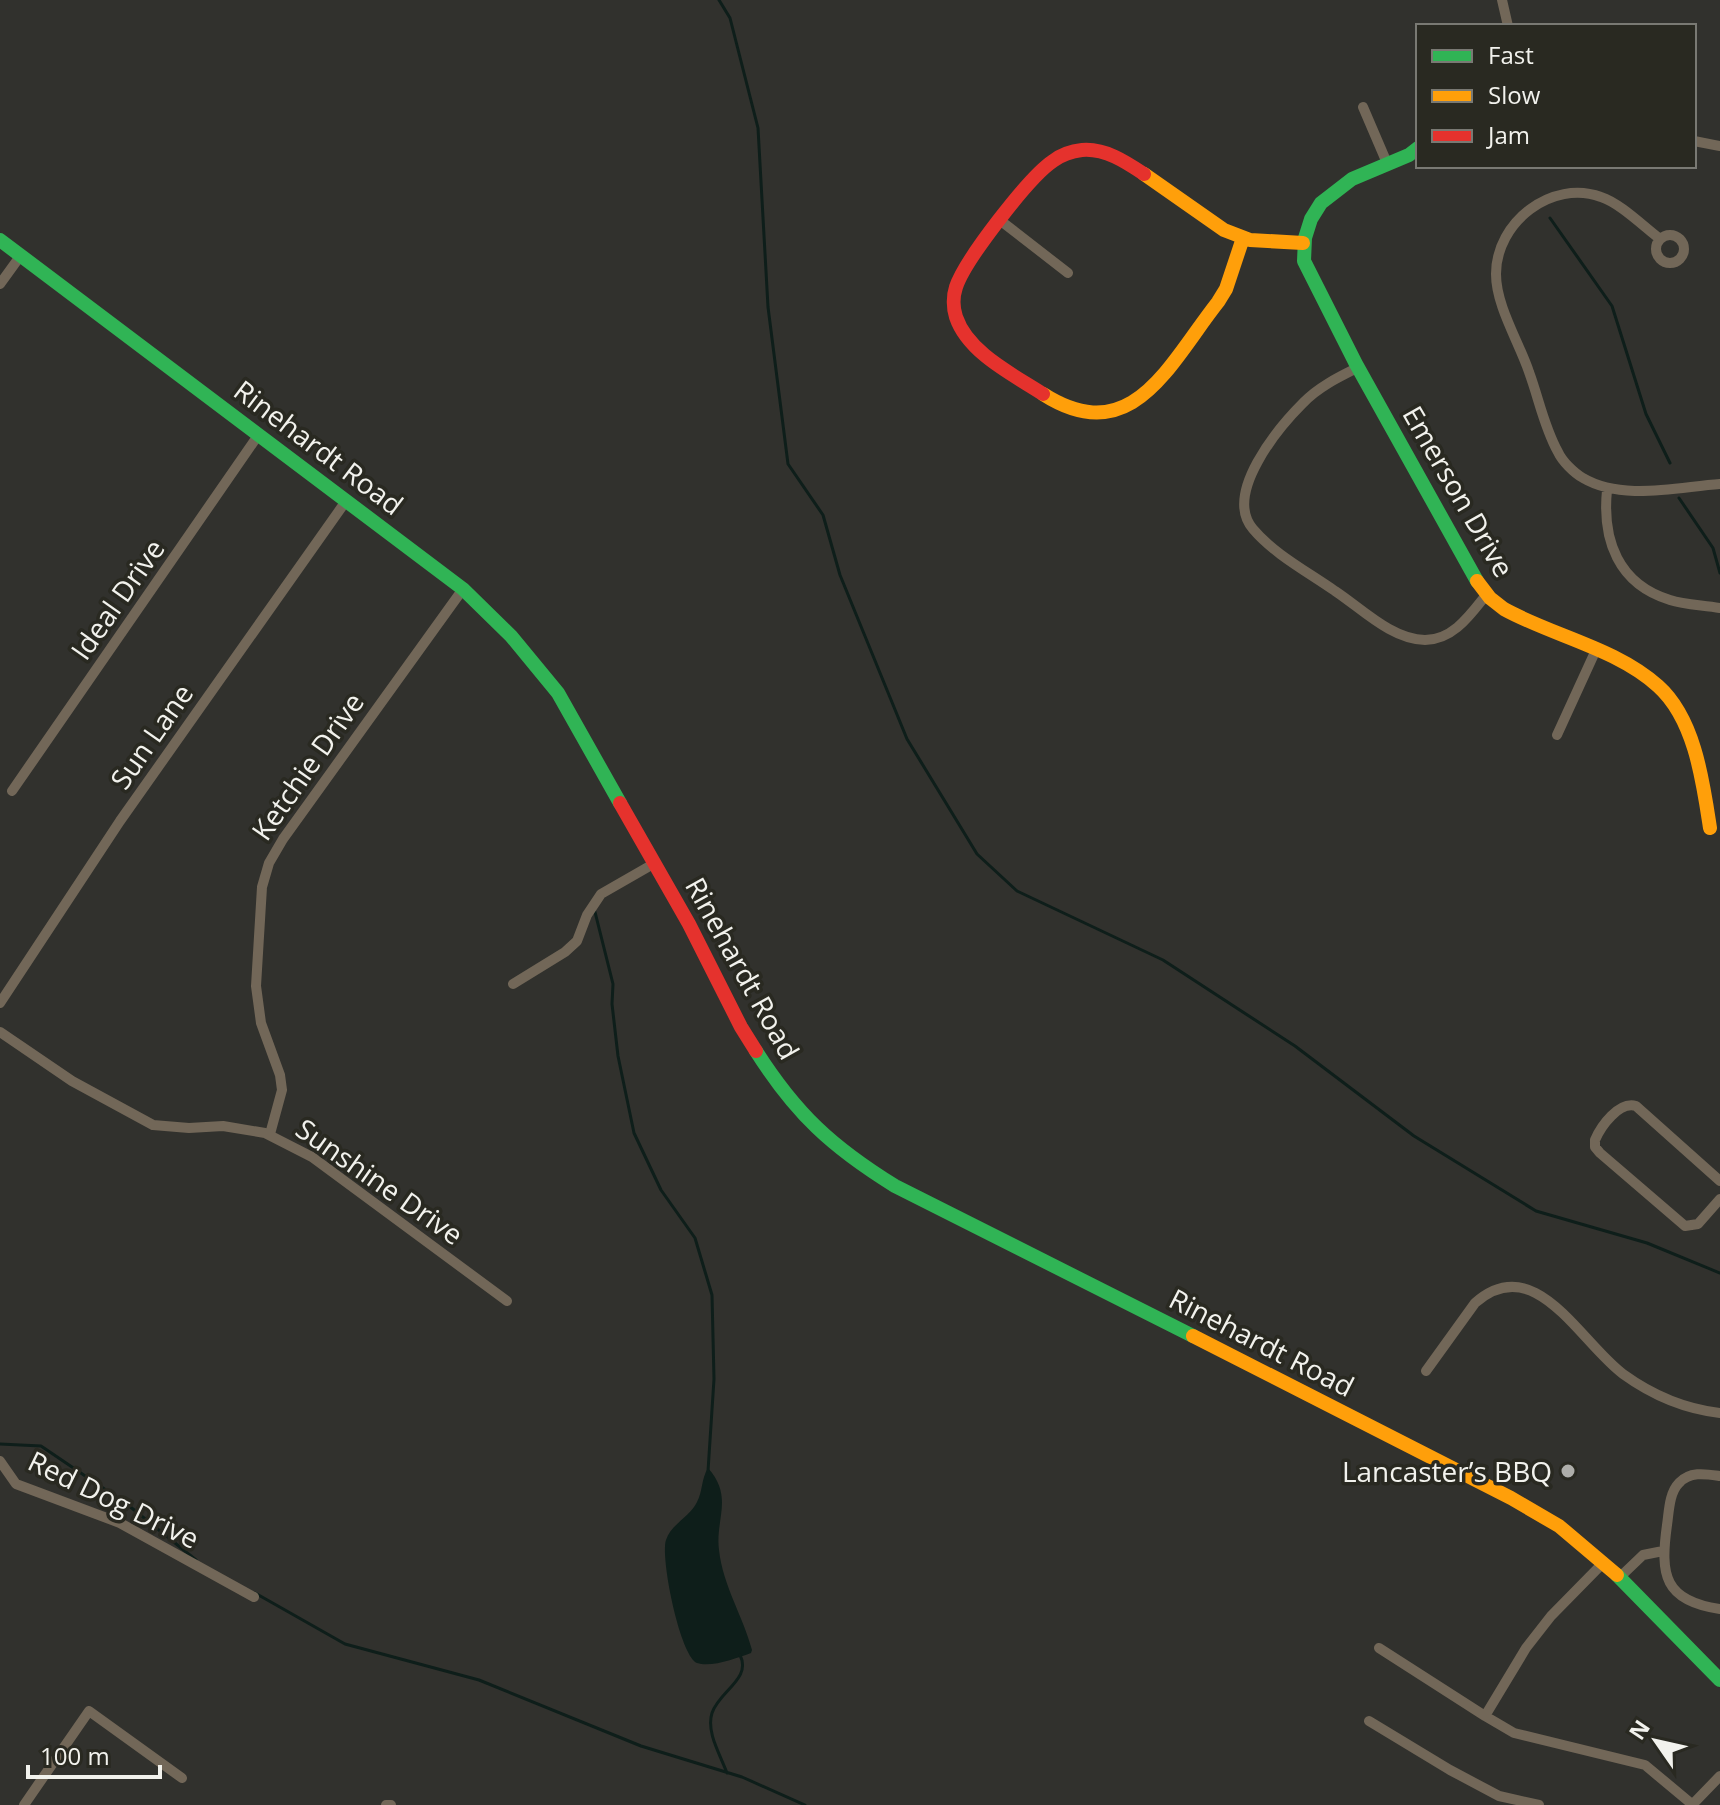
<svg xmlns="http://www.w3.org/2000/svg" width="1720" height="1805" font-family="'Open Sans',sans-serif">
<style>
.water{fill:#0e1e1a}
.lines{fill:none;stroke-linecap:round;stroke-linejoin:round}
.stream{stroke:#0e1e1a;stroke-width:3}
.street{stroke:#726758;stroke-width:10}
.fast{stroke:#30b455;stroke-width:14}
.slow{stroke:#ff9f0a;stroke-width:14}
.jam{stroke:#e5322d;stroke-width:14}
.poi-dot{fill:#aeaeaa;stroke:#292921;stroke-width:3}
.labels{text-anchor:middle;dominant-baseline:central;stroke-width:7;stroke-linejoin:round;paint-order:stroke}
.street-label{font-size:28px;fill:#f2f2ed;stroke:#292921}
.poi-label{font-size:28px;fill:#f2f2ed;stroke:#292921;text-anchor:end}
</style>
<rect width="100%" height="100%" fill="#31312d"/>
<path class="water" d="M708 1468C734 1497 715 1519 719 1550 723 1586 743 1616 752 1650L751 1653C737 1658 711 1668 697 1663 680 1656 660 1557 666 1540 671 1524 690 1517 697 1502 703 1491 701 1479 708 1468Z"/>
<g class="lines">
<path class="stream" d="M719 0 730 18 758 128 768 307 788 464 823 515 840 575 907 739 977 854 1017 891 1163 960 1295 1046 1414 1136 1536 1211 1647 1243 1720 1273
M1550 218 1612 306 1646 414 1670 463
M1679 498 1713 548 1720 573
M595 912 613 984 612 1004 618 1056 634 1133 661 1190 695 1238 712 1295 714 1379 708 1471
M0 1444 41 1446 128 1505 196 1560
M255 1593 345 1644 479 1680 641 1746 742 1777 805 1805
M727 1773C720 1754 706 1732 712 1713 719 1691 752 1679 740 1655"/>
<path class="street" d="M1502 0 1508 26
M1363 107 1387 163
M1694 141 1720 146
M1001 221 1068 273
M1656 249a14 14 0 1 1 28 0a14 14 0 1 1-28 0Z
M1660 239C1644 227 1620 203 1601 197 1552 179 1496 222 1496 274 1496 306 1519 342 1529 372 1539 399 1544 427 1558 452 1562 461 1574 473 1583 478 1622 501 1677 487 1720 484
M0 284 21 255
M1359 367C1339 377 1318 387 1303 403 1278 428 1223 494 1253 529 1274 554 1308 572 1335 591 1361 608 1392 640 1425 640 1453 640 1470 615 1486 595
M1607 490C1602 540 1618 584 1670 600 1685 605 1704 605 1720 608
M1557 735 1595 652
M12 791 259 434
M513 984 565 952 577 941 587 915 601 894 655 863
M0 1003 120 821 346 501
M0 1032 72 1081 153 1125 189 1128 223 1126 265 1133 312 1157 507 1301
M270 1134 282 1090 280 1075 261 1023 256 986 262 887 269 863 283 839 463 589
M1720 1181 1636 1106C1619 1101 1601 1126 1595 1140V1147L1600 1153 1685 1226 1698 1224 1720 1199
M1426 1371 1475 1303C1535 1250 1579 1341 1623 1374 1652 1395 1685 1409 1720 1413
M0 1461 16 1484 120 1523 254 1597
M1720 1476C1706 1474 1690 1471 1679 1483 1669 1493 1669 1512 1667 1525 1660 1575 1664 1601 1720 1609
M1604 1562 1551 1616 1526 1648 1485 1716 1514 1733 1645 1765 1693 1805
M1620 1577 1643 1555 1663 1551
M1379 1648 1485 1716
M1369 1721 1450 1770 1499 1796 1539 1805
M24 1805 89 1711 182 1778
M386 1805H391
M1692 1805 1720 1776"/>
<path class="fast" d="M1418 148 1409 155 1352 179 1321 203 1311 219 1305 238 1304 261 1356 364 1477 581
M0 240 463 589 511 636 558 693 620 803
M756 1051C796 1114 832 1147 895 1186L1193 1336
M1617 1575 1720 1680"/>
<path class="slow" d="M1144 174 1224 230 1250 240 1303 243
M1043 394C1132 451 1169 364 1218 302L1226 289 1243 238
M1477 581 1490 598 1504 609C1553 636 1616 648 1658 686 1695 719 1703 782 1710 828
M1193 1336 1511 1498 1559 1526 1617 1575"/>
<path class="jam" d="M1043 394C1014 375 968 353 956 317 953 308 953 296 956 287 965 260 1029 177 1053 161 1061 155 1072 151 1082 150 1105 148 1126 162 1144 174
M620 803 689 924 741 1027 756 1051"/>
</g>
<circle class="poi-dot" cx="1568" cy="1471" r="8"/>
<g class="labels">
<g class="street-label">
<text transform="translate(319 447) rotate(37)">Rinehardt Road</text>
<text transform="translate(1459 491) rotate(60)">Emerson Drive</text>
<text transform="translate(117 599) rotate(-55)">Ideal Drive</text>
<text transform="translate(151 736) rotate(-55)">Sun Lane</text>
<text transform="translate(307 766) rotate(-55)">Ketchie Drive</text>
<text transform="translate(743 968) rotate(61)">Rinehardt Road</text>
<text transform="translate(380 1181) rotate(35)">Sunshine Drive</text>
<text transform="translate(1262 1342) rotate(27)">Rinehardt Road</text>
<text transform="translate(114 1499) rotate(26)">Red Dog Drive</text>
</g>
<g class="poi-label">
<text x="1552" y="1471">Lancaster’s BBQ</text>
</g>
</g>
<rect x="1416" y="24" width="280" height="144" fill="#292921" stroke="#797973" stroke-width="2"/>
<rect x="1432" y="50" width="40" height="12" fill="#30b455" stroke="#797973" stroke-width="2"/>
<text x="1488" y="64" font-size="24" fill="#f2f2ed">Fast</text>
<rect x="1432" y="90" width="40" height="12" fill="#ff9f0a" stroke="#797973" stroke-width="2"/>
<text x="1488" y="104" font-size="24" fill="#f2f2ed">Slow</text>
<rect x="1432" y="130" width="40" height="12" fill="#e5322d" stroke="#797973" stroke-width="2"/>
<text x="1488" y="144" font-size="24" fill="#f2f2ed">Jam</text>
<g transform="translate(1656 1741) rotate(304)" stroke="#292921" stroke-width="6" paint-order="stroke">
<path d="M0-6L14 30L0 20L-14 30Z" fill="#f2f2ed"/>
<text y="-12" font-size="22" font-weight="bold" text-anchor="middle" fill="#f2f2ed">N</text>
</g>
<path d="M28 1765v12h132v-12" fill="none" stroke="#f2f2ed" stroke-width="4"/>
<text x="40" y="1765" font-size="24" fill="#f2f2ed" stroke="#292921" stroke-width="6" paint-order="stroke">100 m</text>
</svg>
